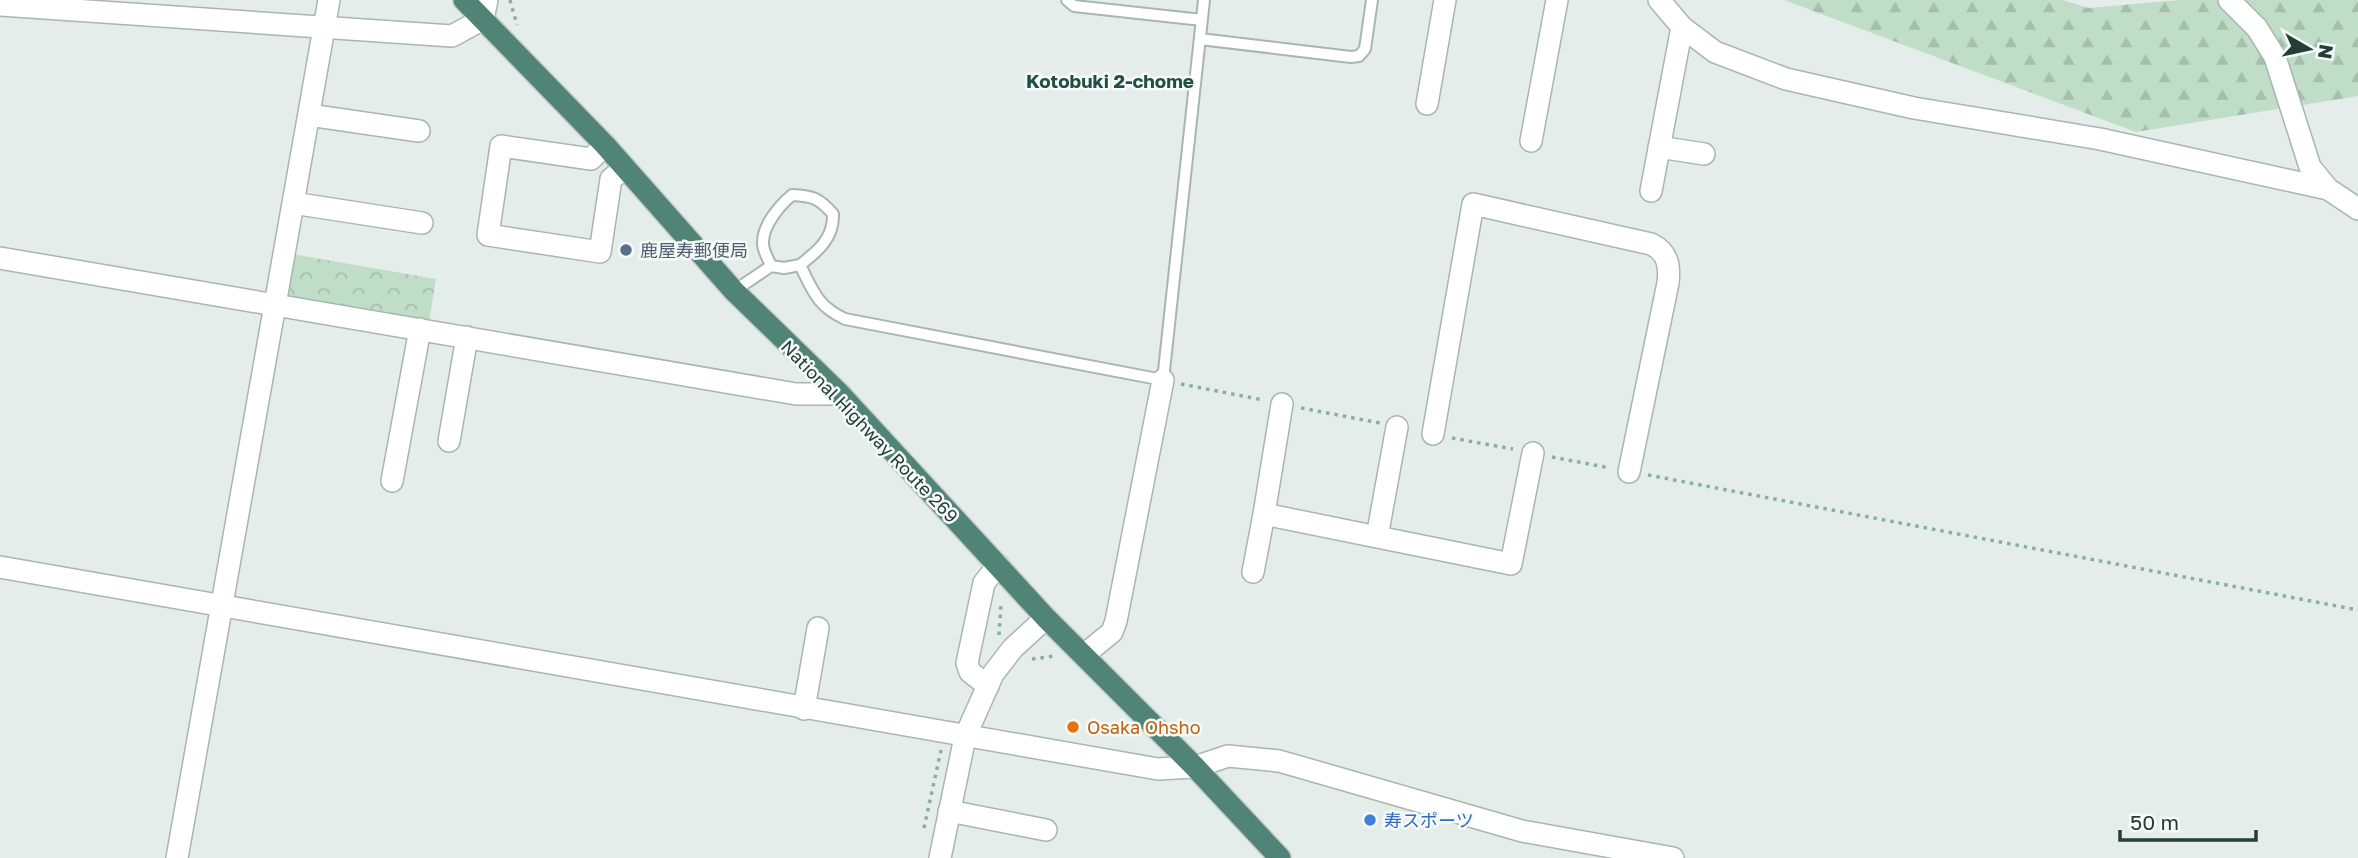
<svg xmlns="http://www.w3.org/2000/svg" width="2358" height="858" font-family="'Golos Text','Noto Sans JP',sans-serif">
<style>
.forest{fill:url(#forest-firs)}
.park{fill:url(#park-crowns)}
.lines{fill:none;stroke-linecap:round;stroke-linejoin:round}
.service-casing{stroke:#a8b5b1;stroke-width:14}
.minor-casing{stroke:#a8b5b1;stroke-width:24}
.tertiary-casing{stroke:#a8b5b1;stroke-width:24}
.trunk-casing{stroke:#c2c9c7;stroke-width:24}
.path{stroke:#88afa2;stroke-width:3.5;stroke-dasharray:3.5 5;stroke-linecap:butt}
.service{stroke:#fff;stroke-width:10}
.minor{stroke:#fff;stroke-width:21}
.tertiary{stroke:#fff;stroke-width:21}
.trunk{stroke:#508476;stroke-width:21}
.service-dot{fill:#5c6f8a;stroke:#f6faf8;stroke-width:2.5}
.food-dot{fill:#e8710a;stroke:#f6faf8;stroke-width:2.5}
.shop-dot{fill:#3f7fe0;stroke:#f6faf8;stroke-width:2.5}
.labels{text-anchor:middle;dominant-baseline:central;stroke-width:5;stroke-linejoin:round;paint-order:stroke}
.service-label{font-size:18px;fill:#4e5e75;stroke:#f6faf8;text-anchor:start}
.street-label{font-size:18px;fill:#253e37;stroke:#f6faf8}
.food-label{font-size:18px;fill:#c56008;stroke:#f6faf8;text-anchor:start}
.shop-label{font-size:18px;fill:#366cbe;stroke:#f6faf8;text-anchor:start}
.neighbourhood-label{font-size:19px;font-weight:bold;fill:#224f43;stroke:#f6faf8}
</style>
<defs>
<pattern id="forest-firs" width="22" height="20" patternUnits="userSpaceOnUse" patternTransform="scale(1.75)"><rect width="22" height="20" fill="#c0ddc7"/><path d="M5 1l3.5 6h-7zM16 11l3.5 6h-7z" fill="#a5bfac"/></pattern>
<pattern id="park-crowns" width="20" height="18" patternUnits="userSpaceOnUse" patternTransform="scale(1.75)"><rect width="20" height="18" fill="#c0ddc7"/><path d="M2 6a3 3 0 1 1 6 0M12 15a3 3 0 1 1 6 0" fill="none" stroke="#a5bfac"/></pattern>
</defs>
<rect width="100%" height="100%" fill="#e5edea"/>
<path class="forest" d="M1784 0H2063L2088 8 2180 0H2358V96L2136 132Z"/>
<path class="park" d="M292 254 436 279 429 322 283 298Z"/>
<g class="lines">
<g class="service-casing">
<path id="service" d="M1067 0 1074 6 1202 20
M1200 39 1351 57 1359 56 1365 49 1372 0
M771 266C769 260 763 251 763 244 762 226 779 206 792 195 813 196 819 198 833 214 834 238 818 251 800 265
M734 291 771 266 784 268 800 265C813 291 817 306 845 319L1163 380 1204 0"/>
</g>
<g class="minor-casing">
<path id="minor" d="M1659 0 1682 27 1715 52 1786 79 1914 108 2100 139 2328 189
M2229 0 2257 28 2275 57 2310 167 2328 189 2358 209
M0 5 452 36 483 19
M1427 104 1445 0
M309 115 419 131
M1531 141 1557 0
M605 145 591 159 501 146 488 235 600 252 611 179 625 168
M1659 147 1704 154
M1651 191 1682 27
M293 203 422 223
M0 258 796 394H840
M1282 404 1264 514 1511 564 1533 453
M1433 434 1473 204 1651 244C1668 252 1670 266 1668 283L1629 472
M449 441 467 337
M392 481 420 329
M1377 537 1397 427
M0 567 1158 769 1195 767 1228 756 1279 761 1522 831 1673 858
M1253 572 1264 514
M1084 655 1112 632 1116 621 1163 380
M988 686 970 672 967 663 984 583 998 565
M804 709 818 628
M949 811 1046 830
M177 858 329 0"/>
</g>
<g class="tertiary-casing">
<path id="tertiary" d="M483 19 487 0
M940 858 965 737 993 674 1013 648 1046 618"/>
</g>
<g class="trunk-casing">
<path id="trunk" d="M464 0 605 145 734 291 840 394 1046 618 1195 767 1280 858"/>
</g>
<path class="path" d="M510 0 517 25
M1181 384 1263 400
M1301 408 1380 423
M1452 438 1513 449
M1552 457 1610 468
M1648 475 2358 610
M999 635 1001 604
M1032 659 1055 656
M924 828 941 750"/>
<use href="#service" class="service"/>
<use href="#minor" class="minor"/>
<use href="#tertiary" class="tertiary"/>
<use href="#trunk" class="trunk"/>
</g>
<circle class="service-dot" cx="626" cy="250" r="7"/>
<circle class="food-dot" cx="1073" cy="727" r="7"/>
<circle class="shop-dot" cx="1370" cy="820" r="7"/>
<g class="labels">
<g class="service-label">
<text x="640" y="250">鹿屋寿郵便局</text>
</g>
<g class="street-label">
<text transform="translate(870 431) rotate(46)">National Highway Route 269</text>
</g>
<g class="food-label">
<text x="1087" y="727">Osaka Ohsho</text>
</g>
<g class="shop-label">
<text x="1384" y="820">寿スポーツ</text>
</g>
<g class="neighbourhood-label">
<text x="1110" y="80">Kotobuki 2-chome</text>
</g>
</g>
<g transform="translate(2309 49) rotate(99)" stroke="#f6faf8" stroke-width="5" paint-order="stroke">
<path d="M0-5L12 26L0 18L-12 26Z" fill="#253e37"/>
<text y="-10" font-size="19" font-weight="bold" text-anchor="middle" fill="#253e37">N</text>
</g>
<path d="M2120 830v10h136v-10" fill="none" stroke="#253e37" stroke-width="3.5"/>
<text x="2130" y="830" font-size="21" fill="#253e37" stroke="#f6faf8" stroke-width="5" paint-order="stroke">50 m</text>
</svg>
